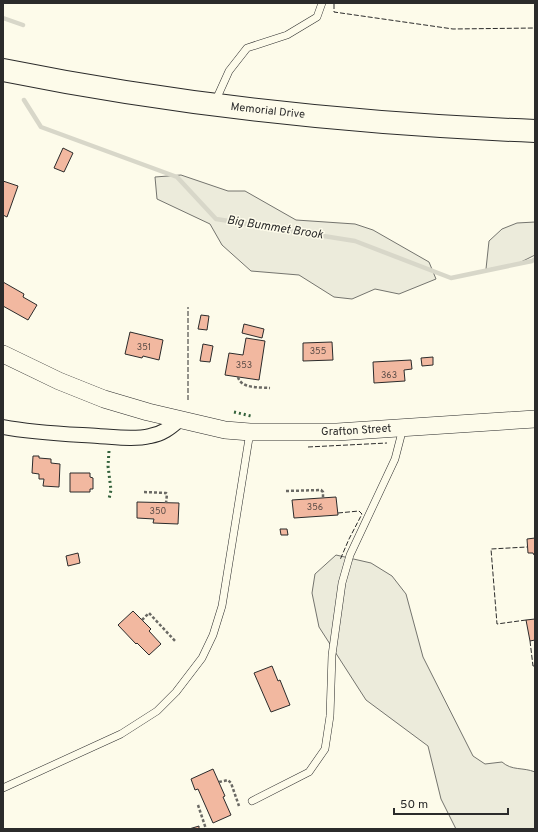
<svg xmlns="http://www.w3.org/2000/svg" width="538" height="832" font-family="Overpass,sans-serif">
<style>
.green{fill:#ecebdb;stroke:#74746e}
.lines{fill:none;stroke-linecap:round;stroke-linejoin:round}
.stream{stroke:#d8d7c9;stroke-width:4.5}
.building{fill:#f2b8a0;stroke:#2b2b2b}
.service-casing{stroke:#2b2b2b;stroke-width:8}
.minor-casing{stroke:#2b2b2b;stroke-width:16}
.tertiary-casing{stroke:#2b2b2b;stroke-width:18}
.primary-casing{stroke:#2b2b2b;stroke-width:24}
.path{stroke:#6a6964;stroke-width:2.5;stroke-dasharray:3 2;stroke-linecap:butt}
.service{stroke:#fdfbea;stroke-width:7}
.minor{stroke:#fdfbea;stroke-width:14}
.tertiary{stroke:#fdfbea;stroke-width:17}
.primary{stroke:#fdfbea;stroke-width:22}
.hedge{stroke:#34623c;stroke-width:3;stroke-dasharray:2 3;stroke-linecap:butt}
.fence{stroke:#2b2b2b;stroke-width:1;stroke-dasharray:5 2;stroke-linecap:butt}
.labels{text-anchor:middle;dominant-baseline:central;stroke-width:3;stroke-linejoin:round;paint-order:stroke}
.number-label{font-size:9px;fill:#5d4e48}
.street-label{font-size:11px;fill:#2b2b2b;stroke:#fdfbea}
.water-label{font-size:12px;font-style:italic;fill:#2b2b2b;stroke:#fdfbea}
</style>
<rect width="100%" height="100%" fill="#fdfbea"/>
<path class="green" d="M181 175 228 191H245L296 220 355 224 373 230 429 262 436 279 399 294 375 289 352 299 334 297 299 275 251 271 222 245 210 224 157 199 155 177Z
M535 222V255L513 266 486 269 489 241 502 229 517 223Z
M336 555 371 563 392 576 406 594 423 657 473 756 485 764 502 762C512 771 523 767 535 772V829H456L441 799 428 746 366 700 319 627 312 593 315 574Z"/>
<g class="lines">
<path class="stream" d="M3 18 23 25
M24 100 41 127 177 177 216 219 355 241 451 278 532 261 535 259"/>
</g>
<path class="building" d="M63 148 73 153 64 172 54 168Z
M3 181 18 186 7 217 3 215Z
M3 282 24 294 23 297 37 305 28 320 3 306Z
M201 315 209 316 207 330 198 329Z
M244 324 264 329 262 338 242 333Z
M130 332 163 340 159 360 143 356 142 358 125 354Z
M246 338 265 341 259 380 225 375 229 353 243 355Z
M332 342 333 360 303 361V343Z
M203 344 213 346 210 362 200 361Z
M433 357V365L422 366 421 358Z
M411 360 412 369 404 370 405 381 374 383 373 362Z
M33 456H39V458L51 459V463L60 464 59 487 43 486 44 479H39V474L32 473Z
M70 473H90V477L93 478V489H90V492H70Z
M336 497 338 515 294 518 292 500Z
M137 502 179 503 178 524 153 523 154 519 137 518Z
M280 529H287L288 535H281Z
M535 538V555H534L533 553H528L527 539Z
M78 553 80 563 68 566 66 556Z
M133 611 151 629 149 631 161 644 149 655 137 643 136 644 118 625Z
M535 619V640L530 641 526 620Z
M272 666 278 681 280 680 290 705 271 712 254 673Z
M213 769 225 796 223 797 231 815 213 823 198 789 195 790 191 779Z
M199 826V829H189Z"/>
<g class="lines">
<g class="service-casing">
<path id="service" d="M215 102 229 71 247 48 287 35 317 17 322 3
M3 788 121 734 157 711 176 692 202 658 213 635 222 606 250 432
M252 801 309 772 325 749 330 716 332 655 342 583 350 555 395 459 403 428"/>
</g>
<g class="minor-casing">
<path id="minor" d="M3 427C34 433 66 434 98 436 115 437 134 440 150 436 162 434 170 428 179 420"/>
</g>
<g class="tertiary-casing">
<g id="tertiary">
<path id="s1" d="M3 354 59 381 104 399 148 412 225 430 250 432H337L535 419"/>
</g>
</g>
<g class="primary-casing">
<g id="primary">
<path id="s2" d="M3 70C176 105 358 124 535 131"/>
</g>
</g>
<path class="path" d="M238 377C241 389 260 387 270 388
M286 491 321 490 323 492V498
M144 492 166 493 167 494 166 503
M142 620 149 613 176 642
M219 782 228 780 231 783 239 806
M198 805 206 829"/>
<use href="#service" class="service"/>
<use href="#minor" class="minor"/>
<use href="#tertiary" class="tertiary"/>
<use href="#primary" class="primary"/>
<path class="hedge" d="M234 412 251 416
M109 451 108 466 111 490 109 499"/>
<path class="fence" d="M334 4V12L453 29 535 28
M188 400V307
M308 447 387 443
M338 513 359 511 362 514 349 539 340 560
M526 620 497 624 491 549 527 547
M530 641 533 666H535"/>
</g>
<g class="labels">
<g class="number-label">
<text x="144" y="347">351</text>
<text x="318" y="351">355</text>
<text x="244" y="365">353</text>
<text x="389" y="375">363</text>
<text x="315" y="507">356</text>
<text x="158" y="511">350</text>
</g>
<g class="street-label">
<text stroke="none"><textPath href="#s2" startOffset="268">Memorial Drive</textPath></text>
<text stroke="none"><textPath href="#s1" startOffset="367">Grafton Street</textPath></text>
</g>
<g class="water-label">
<text transform="translate(275 228) rotate(9)">Big Bummet Brook</text>
</g>
</g>
<rect width="538" height="832" fill="none" stroke="#2b2b2b" stroke-width="8"/>
<path d="M394 808v6h114v-6" fill="none" stroke="#2b2b2b" stroke-width="2"/>
<text x="400" y="808" font-size="12" fill="#2b2b2b" stroke="#fdfbea" stroke-width="3" paint-order="stroke">50 m</text>
</svg>
